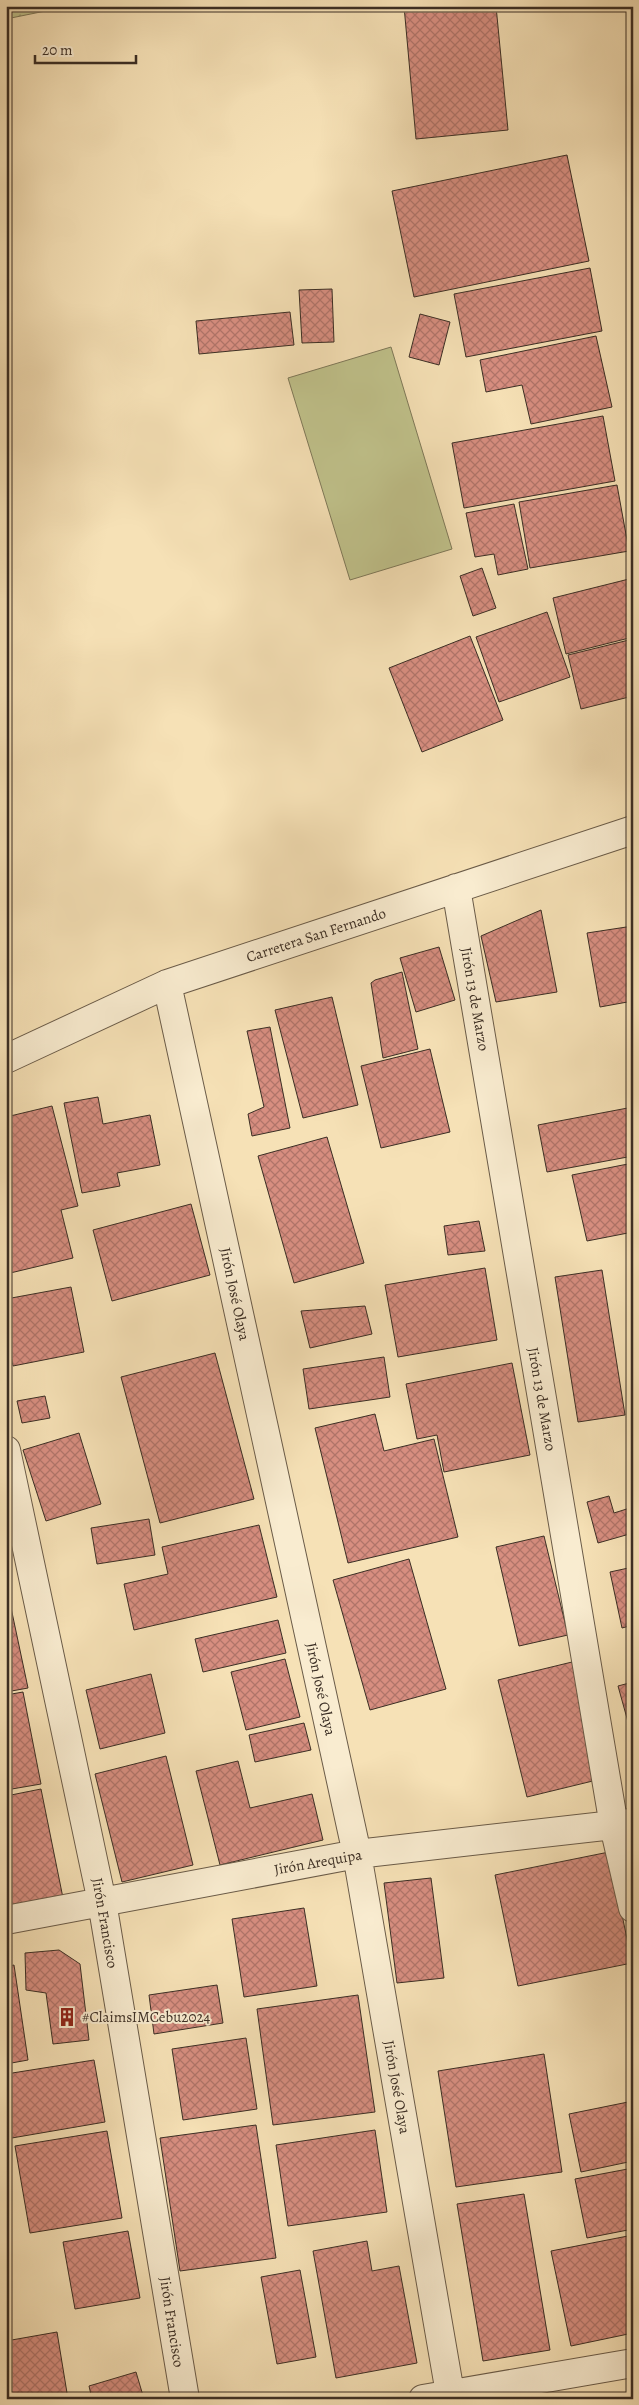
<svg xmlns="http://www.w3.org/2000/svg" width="639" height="2405" font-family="Alegreya,serif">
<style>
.forest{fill:url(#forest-firs);stroke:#7e7858}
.green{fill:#c0c28b;stroke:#7e7858}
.building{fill:url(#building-cross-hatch);stroke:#3b2e24}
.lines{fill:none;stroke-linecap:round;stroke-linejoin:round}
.minor-casing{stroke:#6a5b48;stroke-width:30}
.minor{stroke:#f9ecd0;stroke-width:28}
.labels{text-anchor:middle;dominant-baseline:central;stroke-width:4;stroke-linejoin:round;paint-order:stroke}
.street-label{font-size:15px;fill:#3b2e24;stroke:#f9ecd0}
.poi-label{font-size:15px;fill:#3b2e24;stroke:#f9ecd0;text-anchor:start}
</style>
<defs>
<pattern id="forest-firs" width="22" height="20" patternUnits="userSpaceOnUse" patternTransform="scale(1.25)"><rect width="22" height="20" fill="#c0c28b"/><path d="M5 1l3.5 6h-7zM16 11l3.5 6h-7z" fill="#9d9e71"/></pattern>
<pattern id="building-cross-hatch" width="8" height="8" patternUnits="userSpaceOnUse" patternTransform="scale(1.25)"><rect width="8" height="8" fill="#d78e80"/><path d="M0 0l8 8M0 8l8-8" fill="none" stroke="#b07469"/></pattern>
</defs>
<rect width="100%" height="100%" fill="#f6e1b6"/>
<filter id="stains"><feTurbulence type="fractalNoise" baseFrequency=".004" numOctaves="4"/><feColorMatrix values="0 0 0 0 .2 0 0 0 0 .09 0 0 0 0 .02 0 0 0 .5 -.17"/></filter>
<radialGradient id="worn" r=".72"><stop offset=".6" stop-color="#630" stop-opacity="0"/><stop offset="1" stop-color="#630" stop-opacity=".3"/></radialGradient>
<path class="forest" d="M6 6H70L6 19Z"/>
<path class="green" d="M391 347 452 549 350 580 288 378Z"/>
<path class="building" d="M404 6H496L508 130 416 139Z
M567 155 589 261 414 297 392 191Z
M590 268 602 331 466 357 454 294Z
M332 289 334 342 302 343 299 290Z
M290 312 294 345 199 354 196 321Z
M420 314 450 322 439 365 409 357Z
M596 336 612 407 531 424 522 385 486 392 480 360Z
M603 416 615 481 464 508 452 443Z
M617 485 629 551 530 568 519 502Z
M514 504 528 569 498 575 494 554 475 557 466 513Z
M482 568 496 608 473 616 460 576Z
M629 579 633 595V637L566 654 553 598Z
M547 612 570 677 499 702 476 637Z
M470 636 503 720 422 752 389 668Z
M633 639V696L581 709 568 655Z
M541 910 557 992 496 1002 481 936Z
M633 926V1001L600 1007 587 933Z
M439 947 455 1000 416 1012 400 958Z
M402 972 418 1049 383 1058 371 983 375 980Z
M332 997 358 1105 303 1118 275 1010Z
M270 1027 290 1128 252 1136 248 1114 264 1107 247 1031Z
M430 1049 450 1132 381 1148 361 1066Z
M98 1097 103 1124 150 1115 160 1165 117 1173 120 1186 82 1193 64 1103Z
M52 1106 78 1206 61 1210 73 1258 6 1274V1117Z
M633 1107V1156L547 1172 538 1125Z
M327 1137 364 1263 294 1283 258 1156Z
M633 1163V1232L587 1241 572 1175Z
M191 1204 210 1275 112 1301 93 1230Z
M479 1221 485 1251 448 1255 444 1226Z
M485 1268 497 1340 398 1357 385 1285Z
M602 1270 625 1415 578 1422 555 1277Z
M71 1287 84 1352 13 1366 6 1331V1299Z
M365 1306 372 1334 310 1348 301 1311Z
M215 1353 254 1499 160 1523 121 1377Z
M384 1357 390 1397 309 1409 303 1369Z
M512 1363 530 1455 444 1472 437 1435 417 1439 406 1384Z
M45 1396 50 1418 22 1423 17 1401Z
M375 1414 384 1451 434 1439 458 1537 348 1563 315 1428Z
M79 1433 101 1504 46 1521 23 1450Z
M609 1496 614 1513 633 1507V1533L598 1543 587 1502Z
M149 1519 155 1555 97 1564 91 1528Z
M259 1525 277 1597 134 1630 124 1584 168 1574 162 1547Z
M544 1536 568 1635 519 1646 496 1547Z
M409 1559 446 1689 370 1710 333 1580Z
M633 1567V1625L622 1628 610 1572Z
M6 1603H10L28 1688 6 1692Z
M278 1620 286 1653 203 1672 195 1639Z
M285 1659 300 1717 246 1730 231 1672Z
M572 1662 601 1779 527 1797 498 1680Z
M151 1674 165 1733 100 1749 86 1690Z
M633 1682V1740L618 1686Z
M23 1692 41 1784 6 1790V1695Z
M304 1723 311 1750 255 1762 249 1735Z
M166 1756 193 1865 122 1882 95 1774Z
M238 1761 250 1808 312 1794 323 1840 220 1865 196 1771Z
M41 1789 63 1898 6 1909V1796Z
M609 1852 632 1963 518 1986 495 1875Z
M431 1878 444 1978 397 1983 384 1883Z
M304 1908 317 1986 244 1997 232 1919Z
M59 1950 80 1964 89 2040 53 2044 46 1993 26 1990 25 1953Z
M14 1965 28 2060 6 2064V1967Z
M217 1985 223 2023 154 2034 149 1995Z
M358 1995 375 2112 273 2125 257 2009Z
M246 2038 257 2109 183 2120 172 2049Z
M544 2054 562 2172 456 2187 438 2071Z
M94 2060 105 2122 6 2139V2074Z
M633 2101V2161L581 2172 569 2114Z
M256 2125 276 2258 180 2271 160 2138Z
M375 2130 387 2212 288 2226 276 2145Z
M107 2131 122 2218 30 2233 15 2146Z
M633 2168V2229L587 2238 575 2179Z
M524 2194 550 2350 483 2361 457 2204Z
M128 2231 140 2298 75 2309 63 2242Z
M633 2235V2333L571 2346 551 2251Z
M367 2241 372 2271 399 2266 417 2363 336 2378 313 2251Z
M300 2270 316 2357 277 2364 261 2277Z
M57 2332 68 2399H10L6 2375V2341Z
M136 2372 144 2399H92L89 2386Z"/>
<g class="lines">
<g class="minor-casing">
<path id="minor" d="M456 888 614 1826 633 1908
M167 984 357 1854 451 2399
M6 1059 167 984 633 830
M6 1450 102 1902 185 2399
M6 1920 357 1854 631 1823
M423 2399 633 2363"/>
</g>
<use href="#minor" class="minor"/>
</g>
<defs>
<g id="building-bare" transform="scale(1.5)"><path d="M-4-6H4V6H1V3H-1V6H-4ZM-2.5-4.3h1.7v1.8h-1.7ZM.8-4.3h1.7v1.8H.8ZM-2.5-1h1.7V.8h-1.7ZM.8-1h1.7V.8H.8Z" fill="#8f2418" stroke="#f9ecd0" stroke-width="2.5" paint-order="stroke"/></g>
</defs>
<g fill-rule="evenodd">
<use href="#building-bare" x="67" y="2017"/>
</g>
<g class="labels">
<g class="street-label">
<text transform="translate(316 935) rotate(-18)">Carretera San Fernando</text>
<text transform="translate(475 999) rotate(80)">Jirón 13 de Marzo</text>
<text transform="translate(235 1294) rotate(78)">Jirón José Olaya</text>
<text transform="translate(542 1399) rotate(80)">Jirón 13 de Marzo</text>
<text transform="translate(321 1689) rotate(78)">Jirón José Olaya</text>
<text transform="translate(318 1862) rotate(-10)">Jirón Arequipa</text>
<text transform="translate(105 1923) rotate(80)">Jirón Francisco</text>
<text transform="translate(397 2087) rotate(80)">Jirón José Olaya</text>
<text transform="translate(172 2322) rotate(81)">Jirón Francisco</text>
</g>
<g class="poi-label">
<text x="82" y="2017">#ClaimsIMCebu2024</text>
</g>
</g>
<rect width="639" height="2405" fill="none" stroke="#f6e1b6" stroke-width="25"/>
<rect x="8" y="8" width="624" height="2390" fill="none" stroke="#3b2e24" stroke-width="2.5"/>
<rect x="12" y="12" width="614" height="2380" fill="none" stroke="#3b2e24"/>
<path d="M35 55v8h101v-8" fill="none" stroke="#3b2e24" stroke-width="2.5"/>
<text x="42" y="55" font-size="15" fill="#3b2e24" stroke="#f9ecd0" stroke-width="4" paint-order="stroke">20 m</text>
<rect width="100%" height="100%" filter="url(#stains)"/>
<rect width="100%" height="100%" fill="url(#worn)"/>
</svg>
